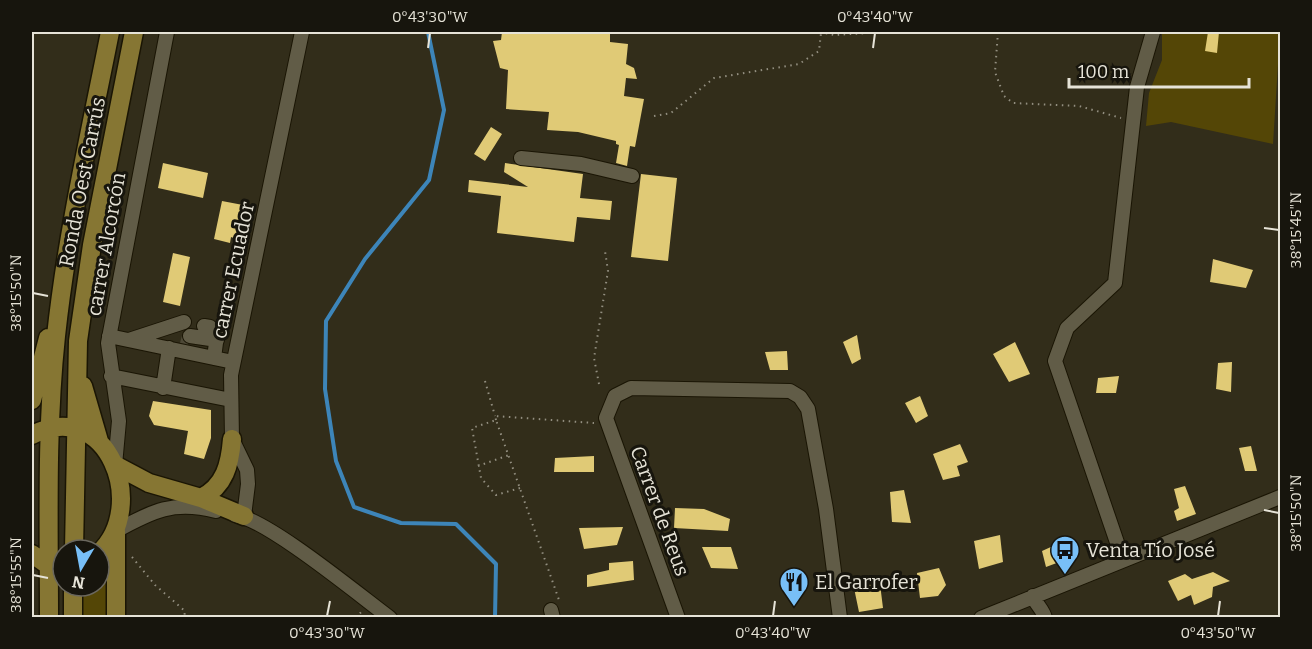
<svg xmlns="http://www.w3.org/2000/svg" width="1312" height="649" font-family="Bitter,serif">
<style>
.green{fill:#544606}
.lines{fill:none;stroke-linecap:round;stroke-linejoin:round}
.stream{stroke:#3d85b9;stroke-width:4}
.building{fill:#e0ca76}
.minor-tunnel{stroke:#4d4836;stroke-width:14;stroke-dasharray:14 7;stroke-linecap:butt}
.minor-casing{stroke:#1a1504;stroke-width:16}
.major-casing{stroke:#1a1504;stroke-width:21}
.path{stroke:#938f80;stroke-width:2;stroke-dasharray:1.5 4.5;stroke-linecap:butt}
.minor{stroke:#615c47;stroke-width:14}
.major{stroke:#867633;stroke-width:18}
.ticks{fill:none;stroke:#e6e3d7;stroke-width:2}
.labels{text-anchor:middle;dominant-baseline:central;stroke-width:6;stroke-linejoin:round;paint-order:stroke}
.street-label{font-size:20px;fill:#e6e3d7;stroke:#17150d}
.poi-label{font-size:20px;fill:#e6e3d7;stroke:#17150d;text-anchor:start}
.neatline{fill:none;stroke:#e6e3d7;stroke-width:2}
.ticks-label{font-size:15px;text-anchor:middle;fill:#e6e3d7}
</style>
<rect width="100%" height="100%" fill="#322d1a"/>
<path class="green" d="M1162 32H1280L1273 144 1171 122 1146 126 1149 93 1162 60Z
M109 565V617L80 618V597L90 586H99V576Z"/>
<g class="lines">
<path class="stream" d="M428 32 444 110 429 180 365 259 326 321 325 389 336 461 354 507 401 523 456 524 496 564 495 618"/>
</g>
<path class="building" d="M502 32H610V42L628 44 626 64 634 68 637 79 626 78 624 96 644 99 635 147 630 146 627 166 616 163 619 145 616 144V141L578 132 547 130 549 112 506 109 508 70 500 68 493 41 501 40Z
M1208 32H1219L1217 53 1205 51Z
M491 127 502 134 485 161 474 154Z
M163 163 208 173 203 198 158 188Z
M505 163 583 174 580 198 612 201 610 220 577 217 574 242 497 233 501 196 468 192 469 180 528 187 504 172Z
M641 174 677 178 668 261 631 257Z
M222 201 243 205 236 239 231 237 230 243 214 239Z
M173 253 190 257 180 306 163 302Z
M1213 259 1253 270 1246 288 1210 282Z
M857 335 861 359 852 364 843 342Z
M1015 342 1030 374 1009 382 993 354Z
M787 351 788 370H770L765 352Z
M1232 362 1231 392 1216 389 1218 363Z
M1119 376 1116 393H1096L1098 378Z
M920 396 928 416 916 423 905 403Z
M153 401 211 410V438L204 459 184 454 188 431 154 425 149 416Z
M960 444 968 462 957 466 960 476 943 480 933 454Z
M1251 446 1257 471H1245L1239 448Z
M594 456V472H554L555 458Z
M1185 486 1196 514 1177 521 1174 511 1179 508 1174 489Z
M904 490 911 523 892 522 890 492Z
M675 508 704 509 730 519 728 531 674 528Z
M623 527 617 545 584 549 579 528Z
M1000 535 1003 562 979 569 974 541Z
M1064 541 1070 558 1046 567 1042 551Z
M702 547H731L738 569 711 568Z
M633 561 634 580 587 587V575L609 570V563Z
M939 568 946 585 938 596 920 598 917 573Z
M1213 572 1230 581 1213 587 1212 597 1194 605 1191 595 1178 601 1168 581 1185 574 1192 579Z
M880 584 883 608 859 612 854 588Z"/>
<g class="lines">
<path class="minor-tunnel" d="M180 343 188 345"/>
<g class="minor-casing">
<path id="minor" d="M521 158 581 164 632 176
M204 326 210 327 217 335 214 358
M109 336 233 362
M190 336 217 340
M129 340 184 322
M111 376 231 400
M163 388 169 348
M115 465 119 421 108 343 167 32
M235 515C267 519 359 595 390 618
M244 516 248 484 247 470 232 439 231 375 302 32
M116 531C152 511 174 500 216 511
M1123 560 1055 361 1067 328 1115 283 1137 87 1153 32
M1033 596C1036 605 1043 609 1045 618
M551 610 553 618
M678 618 606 418 615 396 631 388 790 391 800 397 808 409 826 509 840 618
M981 618 1280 497"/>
</g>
<g class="major-casing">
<path id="major" d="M83 386 99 441
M32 400 48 338
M32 435C108 396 149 507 99 553
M115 465 149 483 201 498 244 516
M201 498C225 486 230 464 232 439
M116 531V618
M74 550 78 341 92 245 134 32
M32 554 49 566 63 567
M49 618C49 524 46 429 56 336 67 233 90 133 110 32
M73 618V586"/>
</g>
<path class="path" d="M820 32 834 35 886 32
M998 32 995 72 1004 96 1013 103 1079 106 1121 118
M654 116 671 113 714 78 799 64 819 51 821 33
M485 381 495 416
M599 384 594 358 608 271 605 251
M496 420 495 416 594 423
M478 466 509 455
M520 488 496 495 481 478 472 428 496 420 559 600
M132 557 155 585 185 611 184 618
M356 618 362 611"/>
<use href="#minor" class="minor"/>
<use href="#major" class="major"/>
</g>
<path class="ticks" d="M428 48 430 33M873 48 875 33M1264 228 1279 230M33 293 48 296M1264 510 1279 513M33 575 48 578M327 616 330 601M773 616 775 601M1218 616 1220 601"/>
<defs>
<g id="bus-pin" transform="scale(1.5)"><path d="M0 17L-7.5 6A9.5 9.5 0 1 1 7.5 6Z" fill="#78bff7" stroke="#17150d"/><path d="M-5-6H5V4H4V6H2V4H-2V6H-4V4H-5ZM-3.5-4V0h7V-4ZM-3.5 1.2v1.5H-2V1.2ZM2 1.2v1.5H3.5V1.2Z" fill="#111"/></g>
<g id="restaurant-pin" transform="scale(1.5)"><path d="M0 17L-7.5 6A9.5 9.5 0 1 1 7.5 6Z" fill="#78bff7" stroke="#17150d"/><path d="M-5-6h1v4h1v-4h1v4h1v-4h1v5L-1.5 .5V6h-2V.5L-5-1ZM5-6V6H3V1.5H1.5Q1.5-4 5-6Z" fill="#111"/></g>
</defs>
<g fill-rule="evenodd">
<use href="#bus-pin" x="1065" y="550"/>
<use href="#restaurant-pin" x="794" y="582"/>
</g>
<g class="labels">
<g class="street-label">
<text transform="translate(82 182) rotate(-79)">Ronda Oest Carrús</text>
<text transform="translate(106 244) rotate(-80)">carrer Alcorcón</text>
<text transform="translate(233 270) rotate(-78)">carrer Ecuador</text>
<text transform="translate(660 511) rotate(70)">Carrer de Reus</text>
</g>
<g class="poi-label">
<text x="1086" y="550">Venta Tío José</text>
<text x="815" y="582">El Garrofer</text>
</g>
</g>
<rect width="1312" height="649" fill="none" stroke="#17150d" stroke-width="66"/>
<g transform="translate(81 568) rotate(190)"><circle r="28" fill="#17150d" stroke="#6a675e" stroke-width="1.5"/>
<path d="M0-4.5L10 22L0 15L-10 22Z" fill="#78bff7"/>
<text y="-9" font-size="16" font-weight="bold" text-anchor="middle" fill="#e6e3d7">N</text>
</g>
<path d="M1069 78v9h180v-9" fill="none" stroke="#e6e3d7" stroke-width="3"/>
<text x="1078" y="78" font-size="18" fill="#e6e3d7" stroke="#17150d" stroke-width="4.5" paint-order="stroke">100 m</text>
<rect x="33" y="33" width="1246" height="583" class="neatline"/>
<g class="ticks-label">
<text x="430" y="22">0°43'30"W</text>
<text x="875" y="22">0°43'40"W</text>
<text transform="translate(1296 230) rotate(-90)" y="5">38°15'45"N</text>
<text transform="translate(16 293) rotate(-90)" y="5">38°15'50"N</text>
<text transform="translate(1296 513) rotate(-90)" y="5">38°15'50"N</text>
<text transform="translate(16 575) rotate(-90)" y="5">38°15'55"N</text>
<text x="327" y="638">0°43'30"W</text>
<text x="773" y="638">0°43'40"W</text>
<text x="1218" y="638">0°43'50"W</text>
</g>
</svg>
